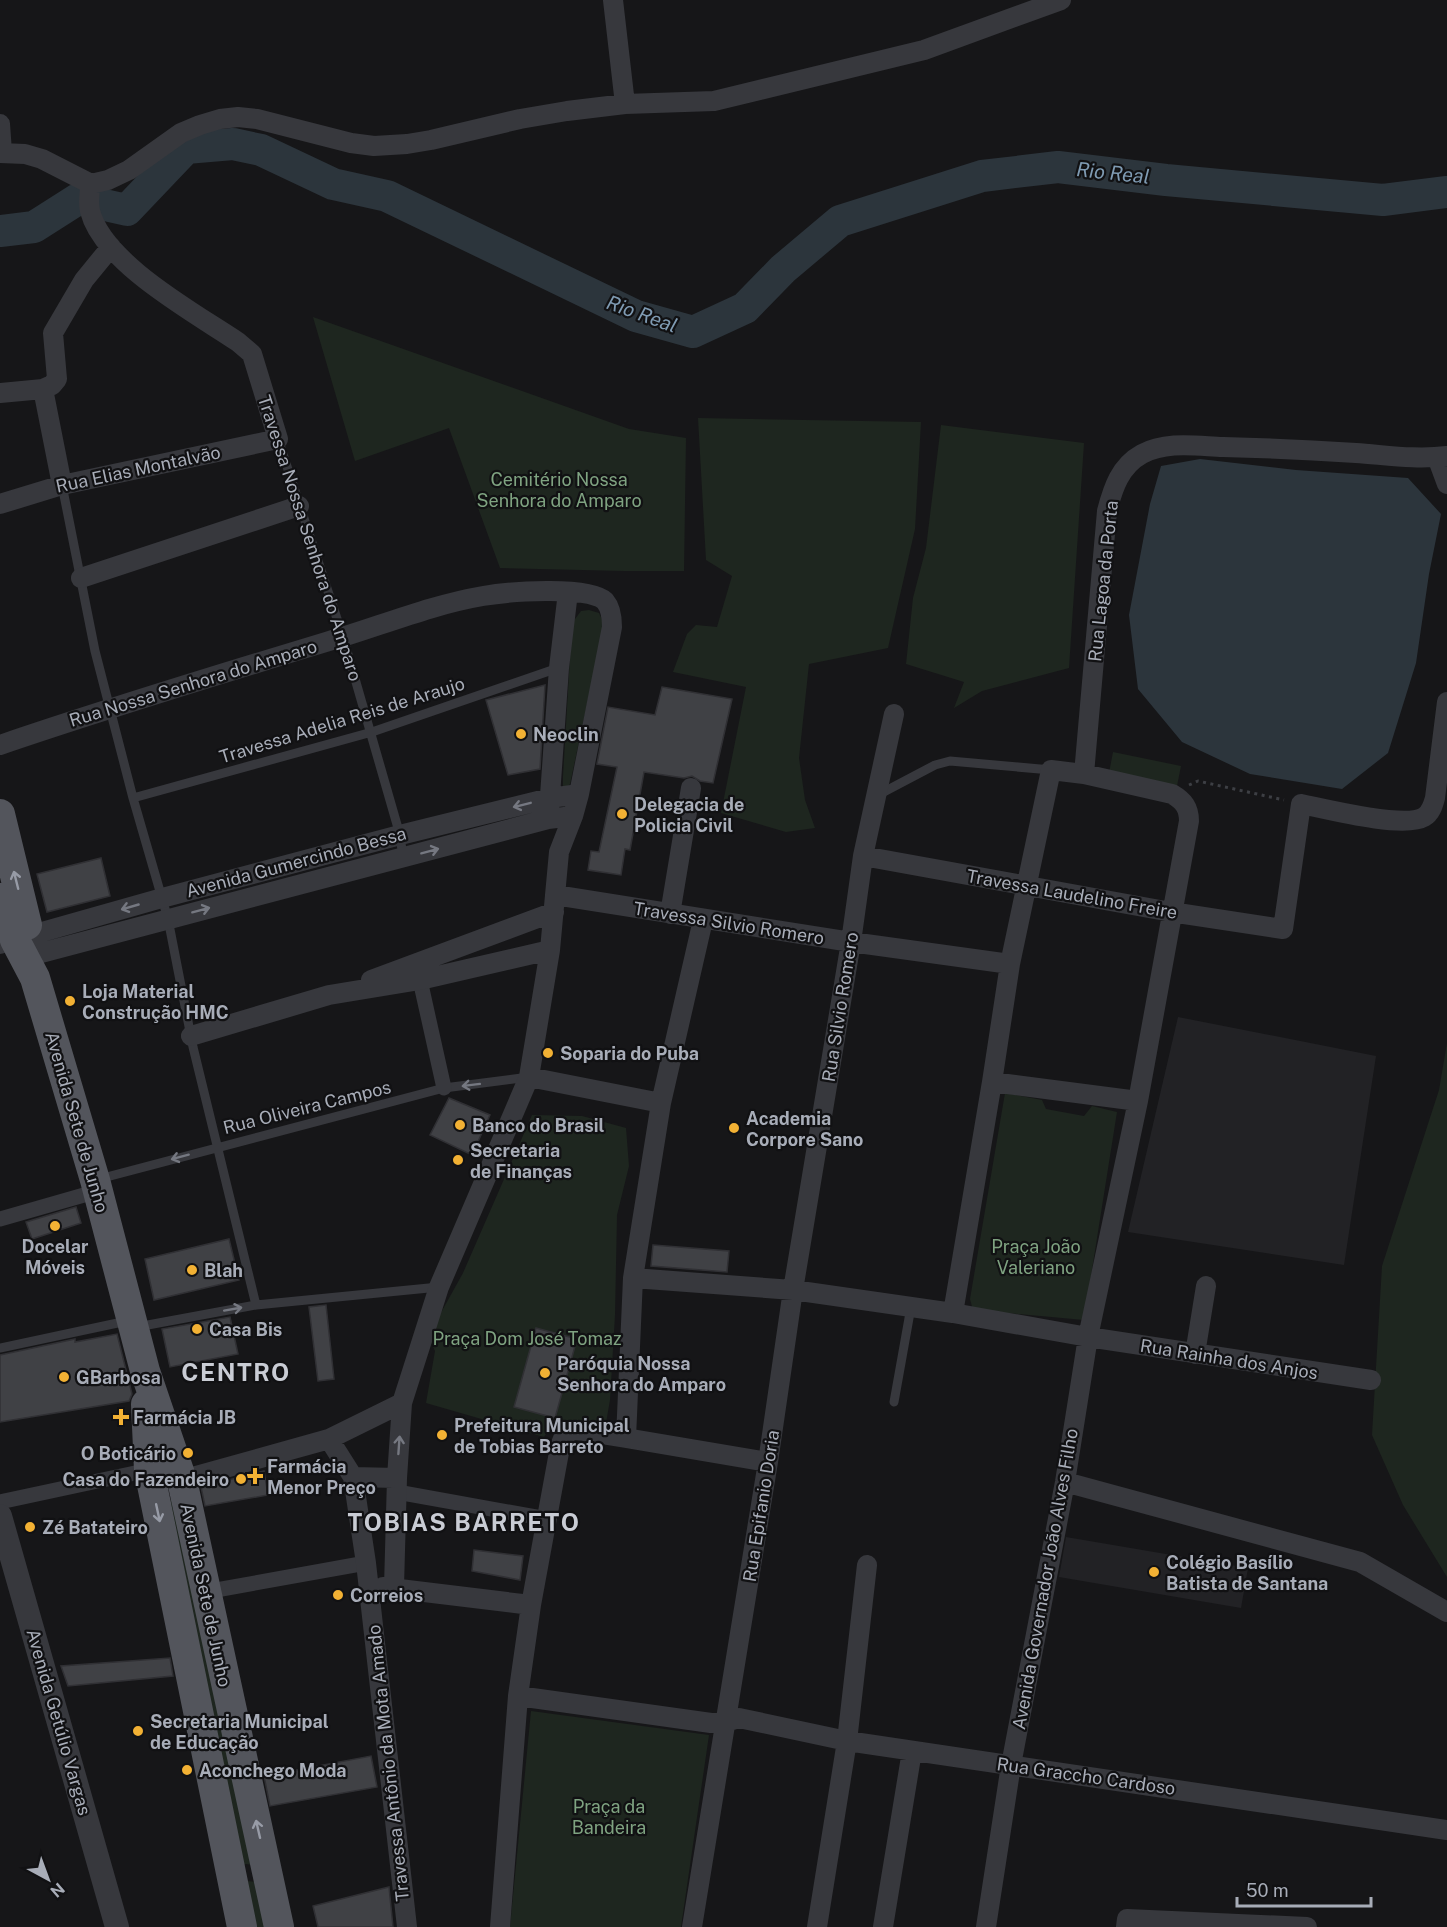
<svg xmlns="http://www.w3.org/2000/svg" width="1447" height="1927" font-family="'Public Sans',sans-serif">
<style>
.built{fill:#222225}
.green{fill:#1e261f}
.water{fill:#2c353c}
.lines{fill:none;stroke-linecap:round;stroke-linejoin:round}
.river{stroke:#2c353c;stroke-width:32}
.building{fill:#404145;stroke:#303034;stroke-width:1.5}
.path{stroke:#3d3f44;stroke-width:3;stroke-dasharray:3 4.5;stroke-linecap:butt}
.service{stroke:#37383d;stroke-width:9}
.pedestrian{stroke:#37383d;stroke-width:15}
.minor{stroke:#37383d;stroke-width:20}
.tertiary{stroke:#37383d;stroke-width:24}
.primary{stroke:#53555c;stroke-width:30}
.oneway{stroke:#757881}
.oneway2{stroke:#979ba6}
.poi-dot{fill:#f2b134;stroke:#111113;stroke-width:2}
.labels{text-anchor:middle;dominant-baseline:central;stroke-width:4.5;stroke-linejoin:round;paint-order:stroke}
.street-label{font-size:18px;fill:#a8adb8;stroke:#111113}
.park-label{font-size:18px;fill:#7fa381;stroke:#111113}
.poi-label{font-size:18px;font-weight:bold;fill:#a8adb8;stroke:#111113;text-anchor:start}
.water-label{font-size:20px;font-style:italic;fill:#7f9bb3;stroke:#111113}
.district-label{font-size:24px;font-weight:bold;letter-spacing:1.5px;fill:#c9ccd4;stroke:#111113}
</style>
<rect width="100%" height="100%" fill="#161618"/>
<path class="built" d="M1178 1017 1376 1056 1344 1265 1128 1232Z
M1066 1537 1248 1568 1241 1608 1059 1577Z"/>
<path class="green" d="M313 317 629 429 686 438 684 571H624L500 568 449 428 355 461Z
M698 418 921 422 915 529 888 648 809 664 799 758 805 800 815 828 786 832 721 813 746 687 673 672 687 634 696 625 717 627 732 576 706 560Z
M941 425 1084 443 1069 668 982 691 954 708 964 682 906 664 913 598 926 548Z
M589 610 599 613 604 624 570 784 567 788 563 787V776L572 623 581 611Z
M1113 752 1181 766 1177 786 1109 773Z
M1447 1043V1577L1403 1505 1372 1435 1382 1266 1439 1090Z
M1005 1093 1042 1100 1046 1109 1084 1116 1092 1106 1117 1112 1084 1320 973 1310 970 1299Z
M532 1115 582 1116 626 1128 629 1166 617 1215 615 1315 610 1400 606 1423 576 1420 554 1421 544 1437 426 1403 435 1351 428 1336 463 1273Z
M175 1499 259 1866 246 1864 237 1867 170 1500Z
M531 1711 709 1735 681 1927H510Z
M248 1881 255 1882 271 1927H250Z"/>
<path class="water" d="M1200 459 1296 470 1408 478 1441 514 1429 574 1416 663 1388 753 1342 789 1250 774 1182 742 1138 689 1129 615 1150 504 1161 466Z"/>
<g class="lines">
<path class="river" d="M0 231 34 227 78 199 127 210 186 148 233 144 261 150 333 184 387 196 636 316 693 332 745 308 783 269 840 221 982 176 1058 167 1166 180 1383 200 1447 192"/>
</g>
<path class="building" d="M545 685 540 769 508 775 486 700Z
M662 687 732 699 713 783 700 781 692 776 684 778 644 772 630 850 625 849 621 875 588 870 591 851 599 852 617 767 597 764 608 707 655 715Z
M101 858 110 896 47 912 37 874Z
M449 1098 490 1115 472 1155 430 1135Z
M76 1207 81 1223 32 1239 26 1222Z
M229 1239 239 1280 154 1300 145 1259Z
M653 1245 729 1251 727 1272 651 1266Z
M326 1305 334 1379 318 1381 309 1307Z
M230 1317 238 1354 170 1367 162 1329Z
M536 1328 577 1339 555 1418 514 1407Z
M117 1334 132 1394 129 1401 0 1422V1355L75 1339V1342Z
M264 1471 268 1495 205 1506 201 1487Z
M474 1550 523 1556 520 1580 472 1571Z
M170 1658 173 1676 68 1686 61 1666Z
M371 1756 377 1787 270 1806 264 1776Z
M389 1887 393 1927H318L313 1906Z"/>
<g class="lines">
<path class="path" d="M1189 785 1198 781 1284 800"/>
<path class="service" d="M278 439 343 637 400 835 403 858
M62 485 95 651 133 798 168 919 193 1047 256 1305
M878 795 935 765 950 761 1051 770
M133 798 372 732 558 668
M99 1179 444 1088 529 1077
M137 1327 256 1305 439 1287
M0 1348 127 1321
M894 1402 911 1307"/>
<path class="pedestrian" d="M420 980 444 1088
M0 1219 98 1191
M397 1492 547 1519
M0 1502 149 1470
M205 1592 366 1563"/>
<path class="minor" d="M613 0 625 104
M0 124 2 152
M0 153 25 154 42 159 91 184 108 180 129 170 181 133 200 125 220 119 238 117 257 119 351 143 374 146 407 144 431 140 520 119 567 111 625 104 714 101 924 50 1061 0
M0 393 43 389
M1437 457 1447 484
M62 485 43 389 52 385 57 379 53 333 84 280 111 247
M0 504 62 485 278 439 252 354 238 342C195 313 103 263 90 211 88 202 89 194 91 184
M81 578 299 506
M0 745C108 708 217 675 326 642 378 627 430 605 483 596 506 592 588 585 605 601 611 608 612 618 612 627L579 794 573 816 559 852 550 950 529 1077
M1084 774 1107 511C1113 488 1120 466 1142 454 1166 441 1196 446 1223 447 1267 448 1311 450 1356 453 1386 455 1416 460 1447 456
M549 810 559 668 568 592
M863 856 1171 912 1283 929 1301 804C1326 809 1404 829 1424 817 1431 813 1433 805 1435 798L1447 702
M555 895 851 942 1010 964
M670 914 691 788
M0 944 162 898 400 835 550 798 579 794
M22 958 548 819 573 816
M371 980 554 912
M191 1036 329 995 420 980 550 950
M992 1082 1010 964 1051 770 1084 774 1172 794C1184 801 1189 808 1189 821L1138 1101
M661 1103 703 920
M633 1278 793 1290 953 1313 1088 1337 1371 1380
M953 1313 992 1082 1138 1101 1088 1337 1065 1482 1011 1765 986 1927
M1195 1354 1206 1286
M626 1438 768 1462
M329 1439 353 1477 366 1563 407 1927
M353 1477 397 1478
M182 1480 329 1439 402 1403
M1065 1482 1360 1562 1447 1612
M383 1587 531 1605
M394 1587 397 1478 402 1403 439 1287 529 1077 661 1103 633 1278 626 1438 576 1430C565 1431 563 1437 560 1447L531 1605 518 1696 500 1927
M518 1696 711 1723 726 1722 739 1718 847 1741 1447 1830
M692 1927 768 1462 793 1290 851 942 863 856 894 714
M817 1927 847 1741 867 1565
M883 1927 912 1751
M1126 1927 1127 1919 1307 1927"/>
<path class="tertiary" d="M0 1516 117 1927"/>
<path class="primary" d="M0 814 27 925
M0 898 15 940 35 978 95 1180 145 1371 182 1480 279 1927
M146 1404 149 1470 242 1927"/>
</g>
<defs><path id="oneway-shaft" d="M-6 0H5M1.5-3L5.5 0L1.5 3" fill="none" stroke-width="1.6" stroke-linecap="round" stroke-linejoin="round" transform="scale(1.5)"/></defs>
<g class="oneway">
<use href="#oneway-shaft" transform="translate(522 805) rotate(166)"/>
<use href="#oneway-shaft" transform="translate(430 851) rotate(-15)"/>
<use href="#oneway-shaft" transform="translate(130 907) rotate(164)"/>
<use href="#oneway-shaft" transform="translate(201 910) rotate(-15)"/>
<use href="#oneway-shaft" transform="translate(471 1085) rotate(173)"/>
<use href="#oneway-shaft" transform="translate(180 1157) rotate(165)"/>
<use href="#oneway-shaft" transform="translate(233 1309) rotate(-10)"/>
<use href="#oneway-shaft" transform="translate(399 1445) rotate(-86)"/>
</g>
<g class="oneway2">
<use href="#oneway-shaft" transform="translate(16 880) rotate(-104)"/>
<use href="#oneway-shaft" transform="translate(158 1513) rotate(78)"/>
<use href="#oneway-shaft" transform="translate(258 1829) rotate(-103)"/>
</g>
<g class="poi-dot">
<circle cx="521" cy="734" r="6"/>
<circle cx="622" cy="814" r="6"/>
<circle cx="70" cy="1001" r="6"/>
<circle cx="548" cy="1053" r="6"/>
<circle cx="460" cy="1125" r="6"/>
<circle cx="734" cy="1128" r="6"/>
<circle cx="458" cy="1160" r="6"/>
<circle cx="55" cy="1226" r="6"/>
<circle cx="192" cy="1270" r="6"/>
<circle cx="197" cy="1329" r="6"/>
<circle cx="545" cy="1373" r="6"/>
<circle cx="64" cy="1377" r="6"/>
<path d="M118 1408h6v6h6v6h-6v6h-6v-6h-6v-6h6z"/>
<circle cx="442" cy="1435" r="6"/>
<circle cx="188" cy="1453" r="6"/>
<path d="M252 1467h6v6h6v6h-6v6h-6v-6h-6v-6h6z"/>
<circle cx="241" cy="1479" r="6"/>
<circle cx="30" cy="1527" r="6"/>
<circle cx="1154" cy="1572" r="6"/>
<circle cx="338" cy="1595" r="6"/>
<circle cx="138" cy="1731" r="6"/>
<circle cx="187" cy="1770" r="6"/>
</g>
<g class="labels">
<g class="street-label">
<text transform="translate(138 469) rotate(-12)">Rua Elias Montalvão</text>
<text transform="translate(310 538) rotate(72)">Travessa Nossa Senhora do Amparo</text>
<text transform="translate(1103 581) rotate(-84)">Rua Lagoa da Porta</text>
<text transform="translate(193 683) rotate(-17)">Rua Nossa Senhora do Amparo</text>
<text transform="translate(342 720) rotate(-17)">Travessa Adelia Reis de Araujo</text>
<text transform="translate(296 862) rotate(-15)">Avenida Gumercindo Bessa</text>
<text transform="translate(1072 894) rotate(10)">Travessa Laudelino Freire</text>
<text transform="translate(729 923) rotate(9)">Travessa Silvio Romero</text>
<text transform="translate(840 1007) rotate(-81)">Rua Silvio Romero</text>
<text transform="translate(307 1107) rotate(-14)">Rua Oliveira Campos</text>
<text transform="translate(77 1122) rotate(74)">Avenida Sete de Junho</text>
<text transform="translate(1229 1359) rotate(9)">Rua Rainha dos Anjos</text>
<text transform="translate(761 1506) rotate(-81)">Rua Epifanio Doria</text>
<text transform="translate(1045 1579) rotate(-80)">Avenida Governador João Alves Filho</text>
<text transform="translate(206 1595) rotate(78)">Avenida Sete de Junho</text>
<text transform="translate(59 1722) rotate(74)">Avenida Getúlio Vargas</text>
<text transform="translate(388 1763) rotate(-96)">Travessa Antônio da Mota Amado</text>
<text transform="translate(1086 1776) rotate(8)">Rua Graccho Cardoso</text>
</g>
<g class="park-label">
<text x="559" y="479">Cemitério Nossa<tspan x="559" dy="21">Senhora do Amparo</tspan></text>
<text x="1036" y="1246">Praça João<tspan x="1036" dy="21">Valeriano</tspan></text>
<text x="527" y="1338">Praça Dom José Tomaz</text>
<text x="609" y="1806">Praça da<tspan x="609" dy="21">Bandeira</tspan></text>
</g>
<g class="poi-label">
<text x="533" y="734">Neoclin</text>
<text x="634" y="804">Delegacia de<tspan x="634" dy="21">Policia Civil</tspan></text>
<text x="82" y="991">Loja Material<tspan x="82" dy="21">Construção HMC</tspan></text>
<text x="560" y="1053">Soparia do Puba</text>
<text x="746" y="1118">Academia<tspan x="746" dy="21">Corpore Sano</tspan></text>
<text x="472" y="1125">Banco do Brasil</text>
<text x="470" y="1150">Secretaria<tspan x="470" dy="21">de Finanças</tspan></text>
<text x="55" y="1246" text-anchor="middle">Docelar<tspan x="55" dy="21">Móveis</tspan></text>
<text x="204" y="1270">Blah</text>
<text x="209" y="1329">Casa Bis</text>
<text x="557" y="1363">Paróquia Nossa<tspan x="557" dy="21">Senhora do Amparo</tspan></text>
<text x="76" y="1377">GBarbosa</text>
<text x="133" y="1417">Farmácia JB</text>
<text x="454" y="1425">Prefeitura Municipal<tspan x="454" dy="21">de Tobias Barreto</tspan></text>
<text x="176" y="1453" text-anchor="end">O Boticário</text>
<text x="267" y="1466">Farmácia<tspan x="267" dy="21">Menor Preço</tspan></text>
<text x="229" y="1479" text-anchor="end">Casa do Fazendeiro</text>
<text x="42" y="1527">Zé Batateiro</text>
<text x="1166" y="1562">Colégio Basílio<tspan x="1166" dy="21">Batista de Santana</tspan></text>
<text x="350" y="1595">Correios</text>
<text x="150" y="1721">Secretaria Municipal<tspan x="150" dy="21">de Educação</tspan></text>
<text x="199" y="1770">Aconchego Moda</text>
</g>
<g class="water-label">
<text transform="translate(1113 173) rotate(6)">Rio Real</text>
<text transform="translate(642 314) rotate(20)">Rio Real</text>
</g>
<g class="district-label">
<text x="236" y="1372">CENTRO</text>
<text x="464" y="1522">TOBIAS BARRETO</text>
</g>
</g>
<g transform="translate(48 1879) rotate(139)" stroke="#111113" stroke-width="4.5" paint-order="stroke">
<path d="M0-4.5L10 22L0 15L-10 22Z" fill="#a8adb8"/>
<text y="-9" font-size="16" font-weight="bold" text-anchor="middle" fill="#a8adb8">N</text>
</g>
<path d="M1237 1897v9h134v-9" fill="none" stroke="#a8adb8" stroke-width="3"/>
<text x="1246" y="1897" font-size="18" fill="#a8adb8" stroke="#111113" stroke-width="4.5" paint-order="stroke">50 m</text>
</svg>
